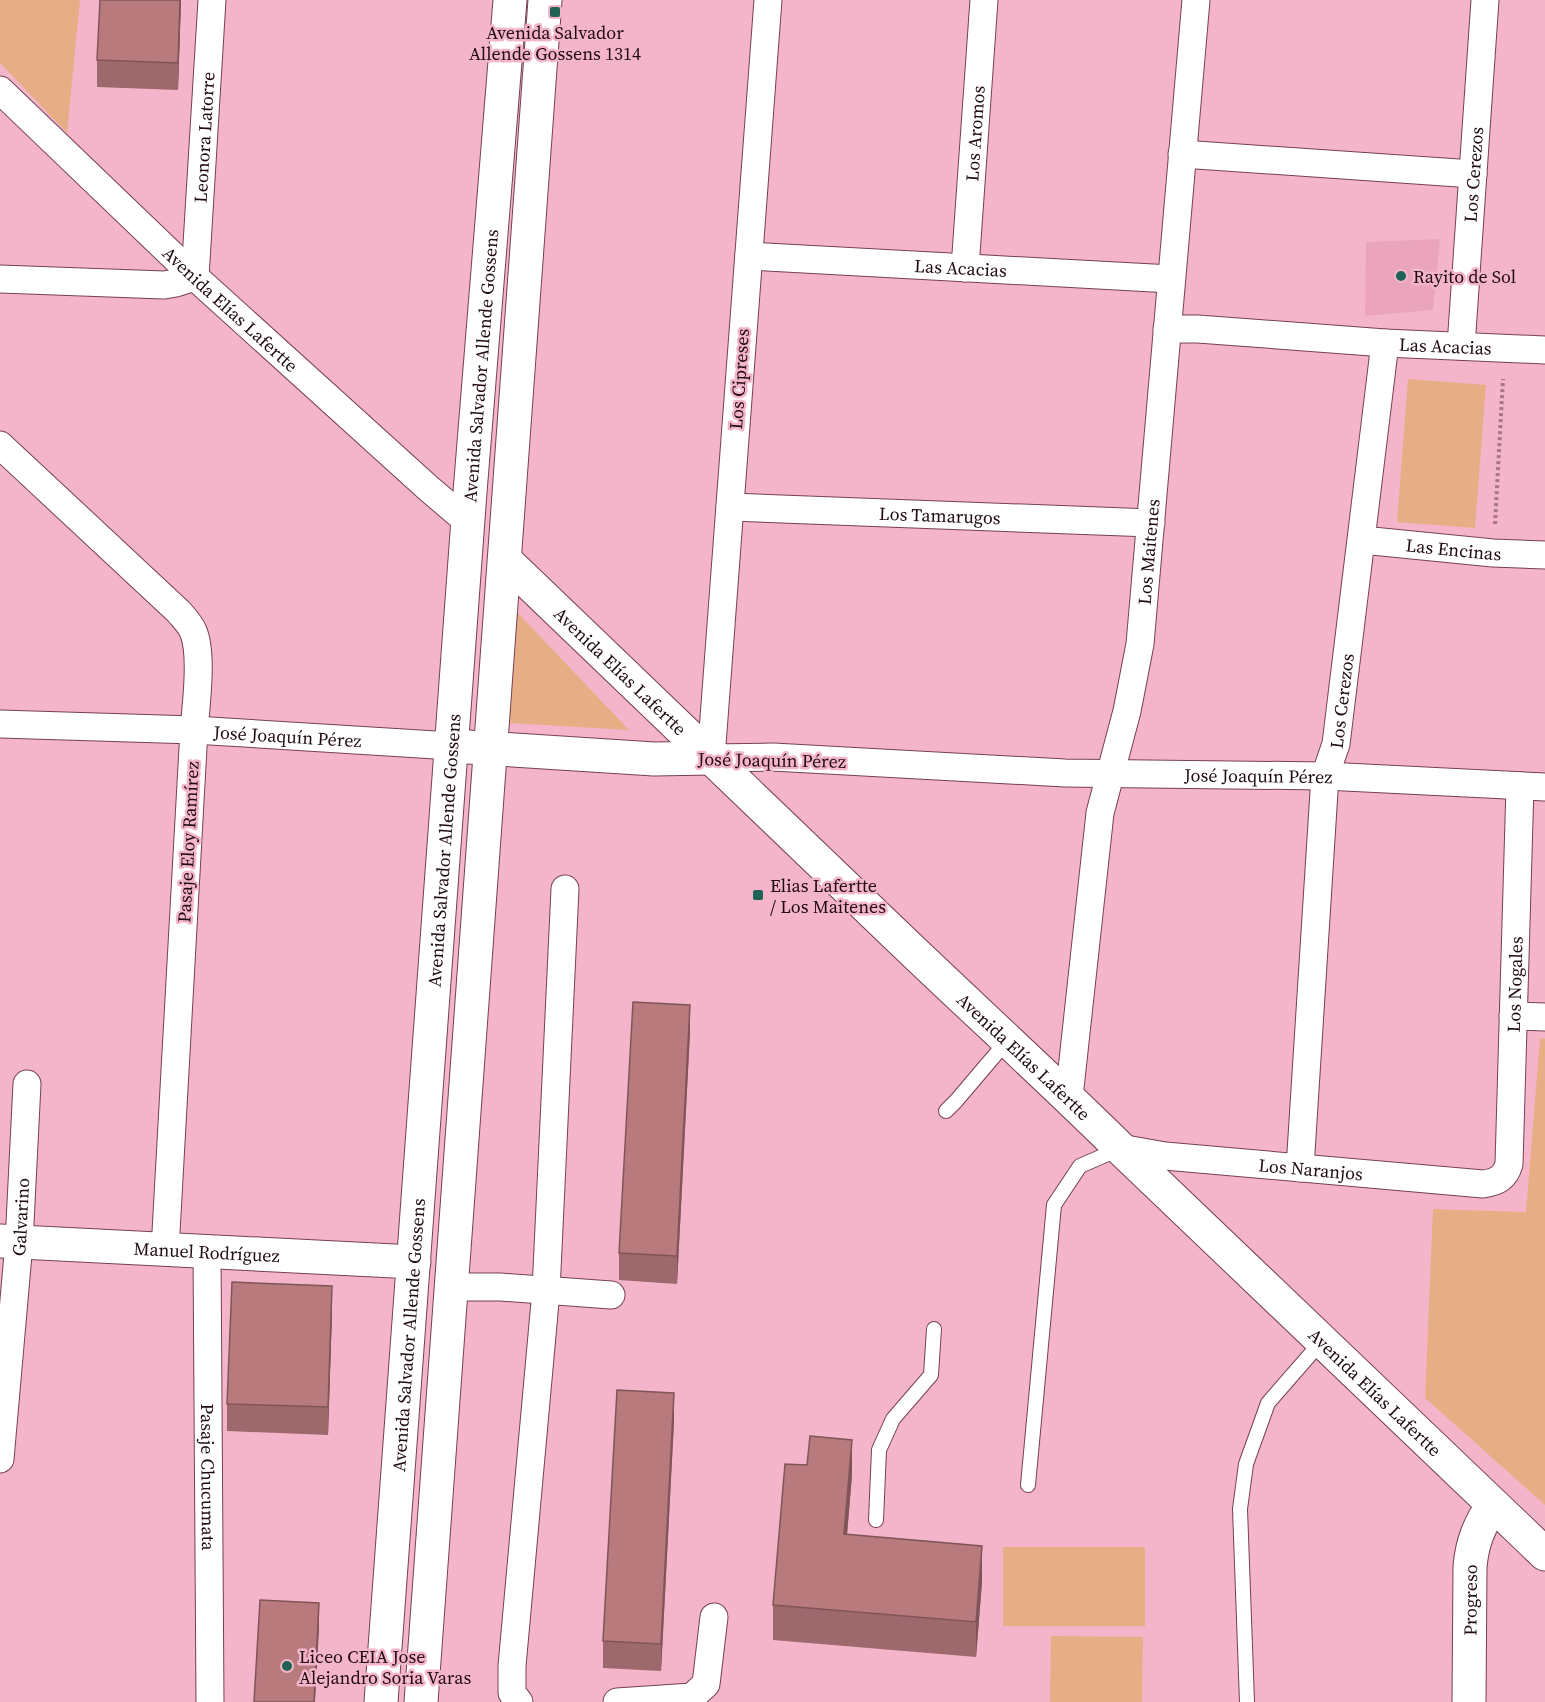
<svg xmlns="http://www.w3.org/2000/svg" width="1545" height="1702" font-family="'Source Serif 4',serif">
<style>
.built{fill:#eaa5bd}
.green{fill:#e7ae85}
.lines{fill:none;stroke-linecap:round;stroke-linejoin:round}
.service-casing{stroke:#754055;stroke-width:16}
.minor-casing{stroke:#754055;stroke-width:29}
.tertiary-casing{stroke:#754055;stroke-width:35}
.secondary-casing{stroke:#754055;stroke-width:35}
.path{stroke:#a77788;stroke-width:4;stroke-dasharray:3 3;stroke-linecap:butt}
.service{stroke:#fff;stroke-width:14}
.minor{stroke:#fff;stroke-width:27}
.tertiary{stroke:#fff;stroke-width:33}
.secondary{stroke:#fff;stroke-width:33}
.wall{fill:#9e696c}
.shaded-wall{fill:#815558}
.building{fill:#b87a7d;stroke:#815558;stroke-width:1.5}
.poi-dot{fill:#1e6355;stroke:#f4b5cb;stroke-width:2}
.labels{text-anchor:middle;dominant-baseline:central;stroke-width:5;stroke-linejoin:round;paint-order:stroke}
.poi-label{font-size:18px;fill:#200b13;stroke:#f4b5cb;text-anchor:start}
.street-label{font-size:18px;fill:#200b13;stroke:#f4b5cb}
</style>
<rect width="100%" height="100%" fill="#f4b5cb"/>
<path class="built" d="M1440 239 1433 310 1365 316 1366 242Z"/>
<path class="green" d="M0 0H80L67 133 0 63Z
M1408 379 1486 385 1475 528 1397 522Z
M515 610 629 730 509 723Z
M1540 1038 1545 1039V1505L1425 1398 1433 1209 1526 1212Z
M1003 1547H1145V1626H1003Z
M1051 1636 1143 1637 1142 1702H1050Z"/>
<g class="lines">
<g class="service-casing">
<path id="service" d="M946 1111 956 1101 1007 1041
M1028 1485 1054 1205 1080 1166 1119 1149
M876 1520 879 1450 893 1419 931 1375 934 1329
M1247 1702 1240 1509 1246 1464 1268 1403 1322 1341"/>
</g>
<g class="minor-casing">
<g id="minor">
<path id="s1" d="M768 0 711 758 773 757 1065 773 1325 776 1545 787"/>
<path id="s2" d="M0 90 195 277 427 487 468 522"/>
<path d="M1182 154 1473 174"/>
<path id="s3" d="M749 256 1171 279"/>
<path id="s4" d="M965 268 984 0"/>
<path id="s5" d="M195 277 212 0"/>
<path d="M0 279 164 285 176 283 195 277"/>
<path id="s6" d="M1167 329H1198L1385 343 1545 350"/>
<path id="s7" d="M1461 346 1485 0"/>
<path d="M0 445 179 612C184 618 190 624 193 631 203 653 196 706 194 730L165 1250"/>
<path id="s8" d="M730 507 1151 523"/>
<path id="s9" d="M1362 540 1493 553 1545 555"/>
<path id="s10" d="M0 724 194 730 452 746"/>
<path d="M1513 1016 1545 1017"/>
<path id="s11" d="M1069 1097 1100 813 1127 711 1140 644 1196 0"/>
<path id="s12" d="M1120 1148 1165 1156 1483 1184C1497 1182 1505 1178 1509 1164L1520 786"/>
<path id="s13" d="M1300 1168 1325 776 1336 744 1385 343"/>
<path id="s14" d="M207 1252 210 1702"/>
<path d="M452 1287H500L611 1295"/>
<path id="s15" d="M0 1459 19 1243 27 1084"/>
<path d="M519 1702 512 1693V1666L546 1291 565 889"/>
<path d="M617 1702 692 1697 706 1684 714 1617"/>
</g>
</g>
<g class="tertiary-casing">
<g id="tertiary">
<path id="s16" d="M505 560C636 685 766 811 897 936 971 1007 1047 1076 1120 1148L1545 1554"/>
<path d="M452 746 654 759 711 758"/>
<path id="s17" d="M0 1241 414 1262"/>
<path id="s18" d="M1469 1702 1470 1567C1472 1543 1479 1525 1493 1505"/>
</g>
</g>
<g class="secondary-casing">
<g id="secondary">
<path id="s19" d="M381 1702 470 492 510 0"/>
<path d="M421 1702 545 0"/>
</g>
</g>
<path class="path" d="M1495 524 1503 379"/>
<use href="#service" class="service"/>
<use href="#minor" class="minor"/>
<use href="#tertiary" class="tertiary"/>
<use href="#secondary" class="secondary"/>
</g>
<path class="wall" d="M181 0 178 90 97 87V60Z
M690 1032 677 1284 619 1280V1253Z
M332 1313 328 1435 227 1431V1404Z
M674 1421 661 1671 603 1668V1641Z
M807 1465 852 1475 847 1534 982 1582 976 1657 773 1640V1605Z"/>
<path class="shaded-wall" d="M180 0H181L178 90V63Z
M690 1005V1032L677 1284V1256Z
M332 1286V1313L328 1435V1407Z
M674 1393V1421L661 1671V1644Z
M852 1440V1475L844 1570V1534Z
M982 1546V1582L976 1657V1622Z
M319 1603V1630L315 1702H314Z"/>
<path class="building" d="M100 0H180L178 63 97 60Z
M633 1002 690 1005 677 1256 619 1253Z
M232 1282 332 1286 328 1407 227 1404Z
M617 1390 674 1393 661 1644 603 1641Z
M810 1436 852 1440 844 1534 982 1546 976 1622 773 1605 785 1464 807 1465Z
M260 1600 319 1603 314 1702H254Z"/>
<g class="poi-dot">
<rect x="549" y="6" width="12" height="12" rx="3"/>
<circle cx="1401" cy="276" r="6"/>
<rect x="752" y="889" width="12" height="12" rx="3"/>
<circle cx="287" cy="1666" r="6"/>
</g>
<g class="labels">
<g class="poi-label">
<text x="555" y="32" text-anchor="middle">Avenida Salvador<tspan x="555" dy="21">Allende Gossens 1314</tspan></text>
<text x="1413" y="276">Rayito de Sol</text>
<text x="770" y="885">Elias Lafertte<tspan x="770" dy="21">/ Los Maitenes</tspan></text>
<text x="299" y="1656">Liceo CEIA Jose<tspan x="299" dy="21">Alejandro Soria Varas</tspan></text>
</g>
<g class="street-label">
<text stroke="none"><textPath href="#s4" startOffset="135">Los Aromos</textPath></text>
<text stroke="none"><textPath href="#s5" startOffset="140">Leonora Latorre</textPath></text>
<text stroke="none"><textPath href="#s7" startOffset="172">Los Cerezos</textPath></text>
<text stroke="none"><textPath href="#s3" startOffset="212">Las Acacias</textPath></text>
<text stroke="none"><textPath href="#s2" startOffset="318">Avenida Elías Lafertte</textPath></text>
<text stroke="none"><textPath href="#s6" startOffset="279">Las Acacias</textPath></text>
<text stroke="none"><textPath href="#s19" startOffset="1340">Avenida Salvador Allende Gossens</textPath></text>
<text transform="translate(739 379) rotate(-86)">Los Cipreses</text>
<text stroke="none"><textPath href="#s8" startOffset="210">Los Tamarugos</textPath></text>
<text stroke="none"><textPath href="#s9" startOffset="92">Las Encinas</textPath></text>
<text stroke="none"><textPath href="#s11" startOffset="552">Los Maitenes</textPath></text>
<text stroke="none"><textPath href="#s16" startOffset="160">Avenida Elías Lafertte</textPath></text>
<text stroke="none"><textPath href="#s13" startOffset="470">Los Cerezos</textPath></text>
<text stroke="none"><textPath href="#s10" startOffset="288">José Joaquín Pérez</textPath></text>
<text transform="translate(772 760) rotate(1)">José Joaquín Pérez</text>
<text stroke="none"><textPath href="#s1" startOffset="1308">José Joaquín Pérez</textPath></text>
<text transform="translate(188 842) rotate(-87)">Pasaje Eloy Ramírez</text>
<text stroke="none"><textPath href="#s19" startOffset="854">Avenida Salvador Allende Gossens</textPath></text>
<text stroke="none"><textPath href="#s12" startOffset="580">Los Nogales</textPath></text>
<text stroke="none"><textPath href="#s16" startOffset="718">Avenida Elías Lafertte</textPath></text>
<text stroke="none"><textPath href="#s12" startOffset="192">Los Naranjos</textPath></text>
<text stroke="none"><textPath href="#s15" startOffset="243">Galvarino</textPath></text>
<text stroke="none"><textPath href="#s17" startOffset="207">Manuel Rodríguez</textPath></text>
<text stroke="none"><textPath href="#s19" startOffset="368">Avenida Salvador Allende Gossens</textPath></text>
<text stroke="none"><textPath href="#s16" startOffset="1204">Avenida Elías Lafertte</textPath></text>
<text stroke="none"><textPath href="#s14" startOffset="225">Pasaje Chucumata</textPath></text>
<text stroke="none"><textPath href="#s18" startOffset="102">Progreso</textPath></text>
</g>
</g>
</svg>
